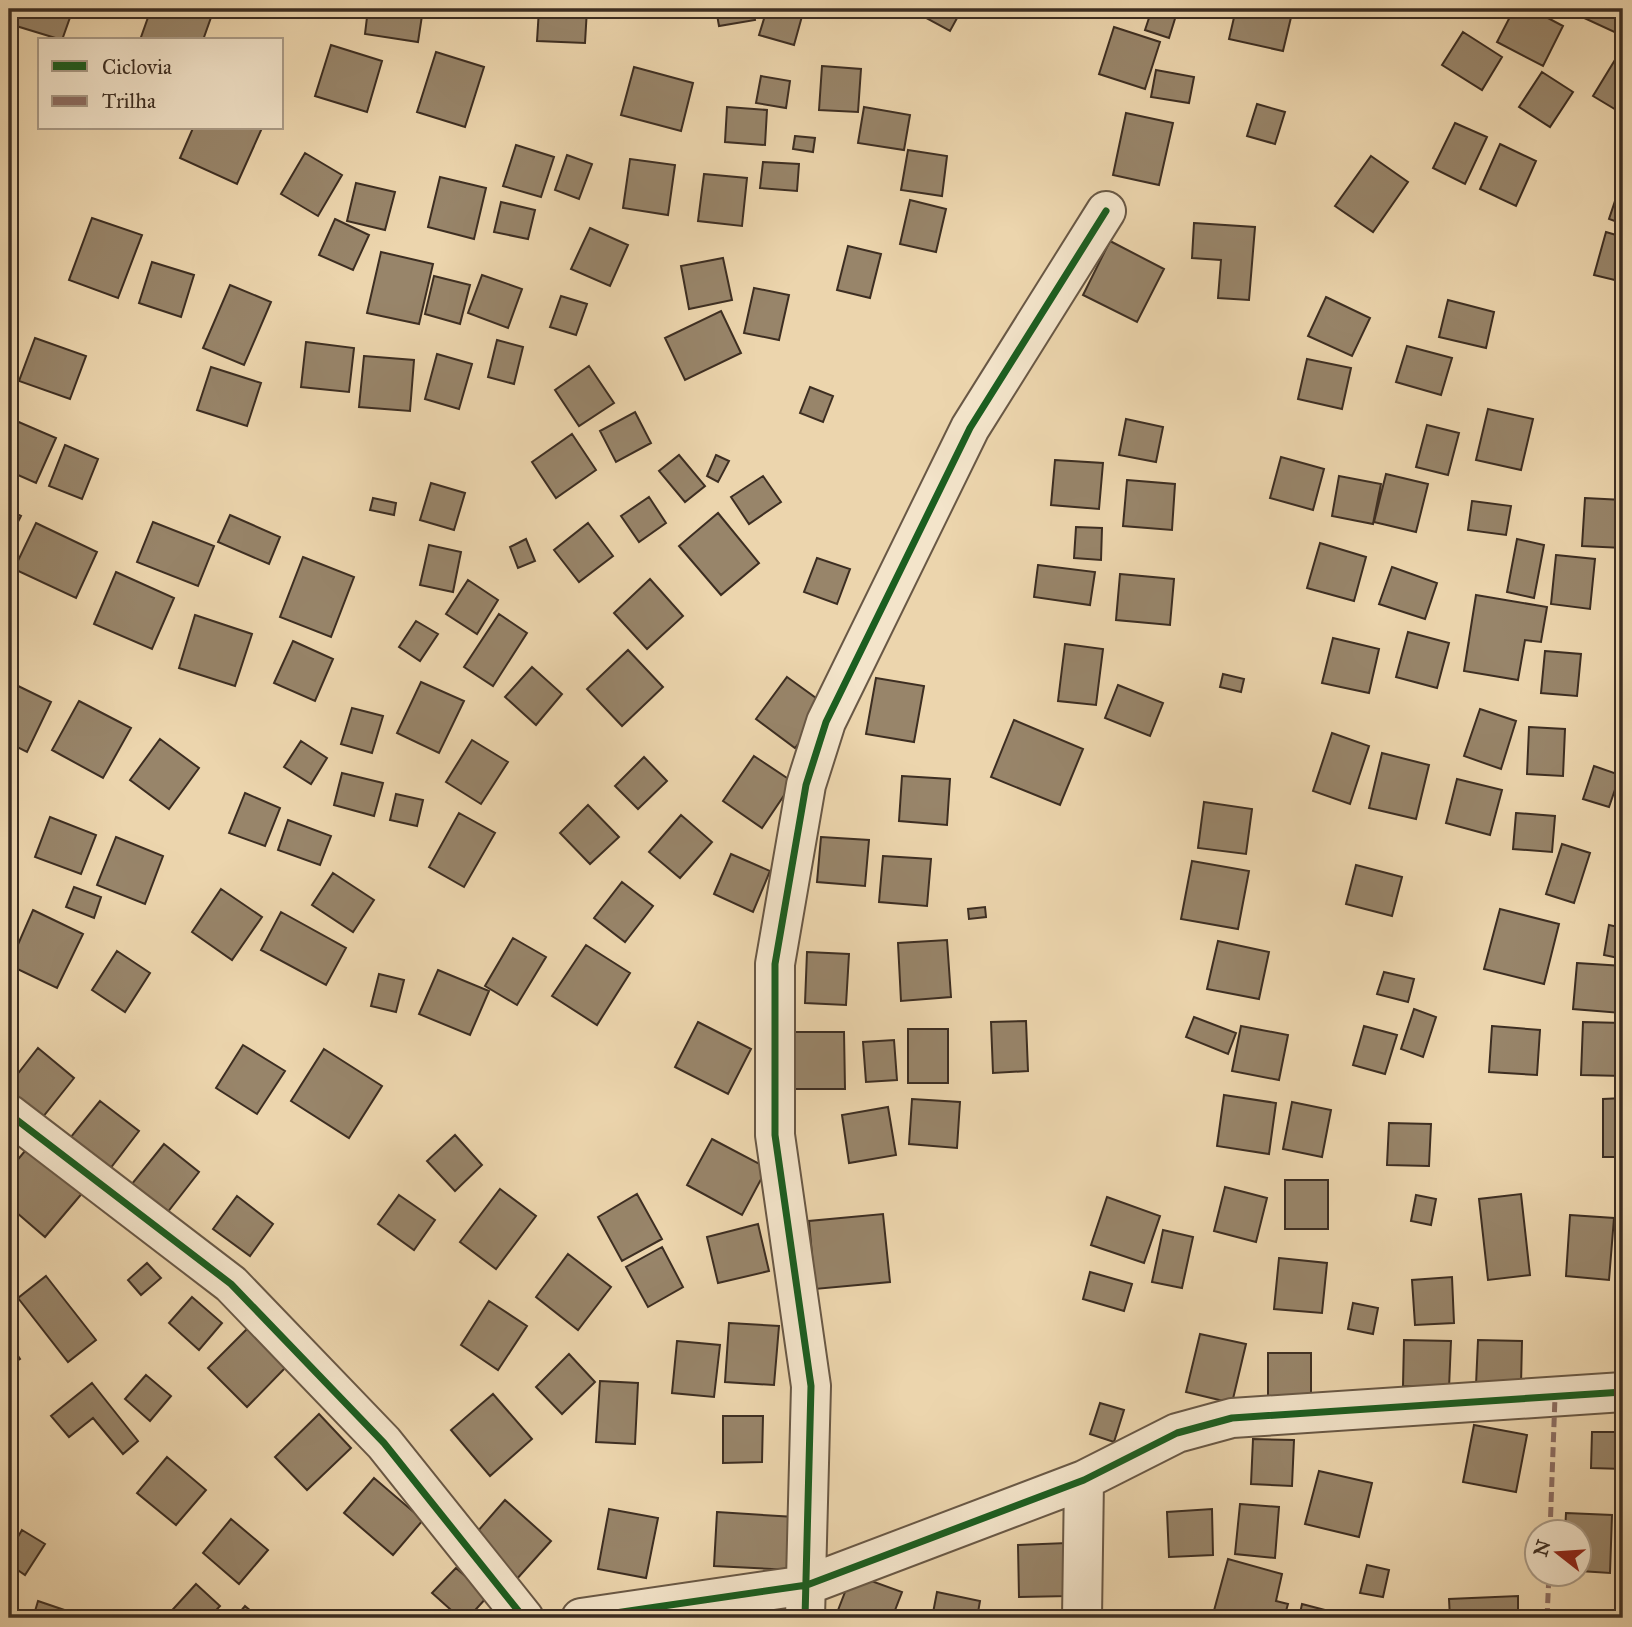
<svg xmlns="http://www.w3.org/2000/svg" width="1632" height="1627" font-family="'IM FELL Great Primer',serif">
<style>
.building{fill:#98856a;stroke:#3d2e22;stroke-width:2}
.lines{fill:none;stroke-linecap:round;stroke-linejoin:round}
.minor-casing{stroke:#695845;stroke-width:42}
.minor{stroke:#f3e4ca;stroke-width:38}
.quiet{stroke:#8d6e63;stroke-width:5;stroke-dasharray:10 5;stroke-linecap:butt}
.cycleway-casing{stroke:#f3e4ca;stroke-width:11}
.cycleway{stroke:#1b5e20;stroke-width:7}
</style>
<rect width="100%" height="100%" fill="#ecd5ad"/>
<filter id="stains"><feTurbulence type="fractalNoise" baseFrequency=".00286" numOctaves="4"/><feColorMatrix values="0 0 0 0 .2 0 0 0 0 .09 0 0 0 0 .02 0 0 0 .5 -.17"/></filter>
<radialGradient id="worn" r=".72"><stop offset=".6" stop-color="#630" stop-opacity="0"/><stop offset="1" stop-color="#630" stop-opacity=".3"/></radialGradient>
<path class="building" d="M19 9H73L62 40 13 25Z
M151 9H214L203 40H140Z
M368 9H423L418 42 365 34Z
M539 9H587L585 43 537 41Z
M716 9H753L755 20 719 26Z
M767 9H804L794 45 759 35Z
M917 9H962L950 31 915 12Z
M1152 9H1178L1169 38 1145 30Z
M1236 9H1293L1283 51 1229 39Z
M1514 9H1531L1563 26 1543 66 1497 42Z
M1623 9V36L1567 10V9Z
M1114 27 1160 42 1145 89 1099 74Z
M1463 32 1502 57 1482 90 1442 65Z
M331 45 382 61 367 112 315 96Z
M1621 50 1623 51V114L1593 96Z
M436 52 484 67 465 127 417 112Z
M822 66 861 69 858 112 819 110Z
M634 67 693 83 681 131 621 115Z
M1156 70 1194 77 1189 103 1151 97Z
M1542 72 1573 92 1550 127 1519 107Z
M761 76 790 81 786 108 756 103Z
M1257 104 1285 112 1275 144 1247 136Z
M727 107 767 110 765 145 725 142Z
M864 107 910 115 904 150 858 143Z
M1126 113 1173 123 1159 185 1113 175Z
M1455 123 1487 137 1465 184 1433 168Z
M193 128H262L237 184 180 158Z
M795 136 815 138 813 152 793 149Z
M1500 144 1536 161 1516 206 1480 189Z
M516 145 554 157 541 197 503 186Z
M908 150 947 156 942 196 901 190Z
M305 153 342 175 318 216 281 194Z
M567 155 592 164 579 199 555 190Z
M1371 156 1408 182 1373 232 1335 206Z
M630 159 675 165 668 215 623 208Z
M763 162 799 164 797 191 760 188Z
M704 174 747 178 742 226 698 221Z
M440 177 486 188 474 239 428 227Z
M1623 177V224L1609 219Z
M356 183 395 192 385 230 347 221Z
M910 200 946 209 936 252 900 244Z
M501 202 535 210 528 239 494 232Z
M92 218 142 235 118 298 69 280Z
M335 219 369 235 353 270 319 255Z
M1194 223 1255 227 1249 300 1218 298 1221 260 1192 258Z
M590 228 628 245 610 286 571 269Z
M1606 232 1623 237V282L1594 275Z
M1110 241 1164 269 1137 322 1083 295Z
M848 246 881 254 870 298 837 290Z
M381 252 433 264 419 324 367 313Z
M723 258 732 300 689 309 681 266Z
M152 262 194 275 181 317 139 303Z
M482 275 522 289 508 328 468 313Z
M434 276 470 285 460 324 425 314Z
M230 285 271 302 244 365 203 348Z
M754 288 789 295 779 340 744 333Z
M561 296 587 304 576 335 550 327Z
M1326 297 1370 318 1352 356 1308 336Z
M1448 300 1494 312 1486 348 1439 337Z
M721 311 741 353 685 380 665 338Z
M35 338 86 356 70 399 19 381Z
M497 340 523 347 514 384 488 377Z
M306 342 354 348 349 392 301 387Z
M1407 346 1452 358 1441 395 1396 382Z
M437 354 472 364 459 409 425 399Z
M364 356 414 360 410 411 359 407Z
M1307 359 1351 368 1342 409 1298 399Z
M589 366 614 403 579 426 555 390Z
M211 367 261 383 247 426 197 410Z
M810 387 833 396 823 422 800 413Z
M1488 409 1533 419 1521 470 1476 460Z
M635 412 651 443 616 462 600 431Z
M1126 419 1163 427 1156 462 1119 455Z
M14 420 56 438 36 483 9 471V432Z
M1427 425 1459 433 1448 475 1416 467Z
M572 434 596 470 556 498 532 462Z
M65 445 98 459 82 499 49 486Z
M679 455 705 486 685 502 659 471Z
M716 455 729 461 718 482 707 476Z
M1281 457 1324 469 1313 510 1270 498Z
M1055 460 1103 463 1099 509 1051 505Z
M1386 474 1428 484 1416 532 1374 522Z
M763 476 781 502 749 524 731 497Z
M1339 476 1381 484 1373 524 1332 516Z
M1127 480 1175 484 1172 530 1123 526Z
M431 483 465 493 454 530 420 520Z
M649 497 666 523 639 542 621 516Z
M373 498 396 503 394 515 370 510Z
M1585 498 1623 500V548L1582 546Z
M1472 501 1511 506 1506 535 1468 530Z
M9 510 21 516 9 539Z
M718 513 759 563 721 595 679 546Z
M230 515 280 537 269 564 218 542Z
M153 522 214 546 198 586 137 562Z
M36 523 97 552 76 598 14 569Z
M588 523 613 556 579 582 554 550Z
M1076 527 1102 528 1101 560 1074 558Z
M526 539 535 561 518 568 510 547Z
M1517 539 1544 545 1534 598 1507 592Z
M1320 543 1366 557 1354 601 1307 588Z
M429 545 461 552 453 592 420 585Z
M1556 555 1595 559 1590 609 1551 604Z
M303 557 354 577 331 637 280 617Z
M817 558 850 569 837 604 804 592Z
M1038 565 1095 572 1090 605 1034 597Z
M1392 567 1437 583 1425 619 1379 604Z
M116 572 174 598 152 649 94 624Z
M1120 574 1174 579 1170 625 1116 620Z
M650 579 683 616 647 649 614 613Z
M468 580 498 600 477 634 446 614Z
M1476 595 1547 607 1541 642 1525 640 1518 680 1464 671Z
M499 614 527 633 493 686 464 667Z
M195 615 252 634 235 686 179 668Z
M416 621 438 634 420 661 399 647Z
M1408 632 1449 643 1437 688 1396 677Z
M1333 638 1379 649 1369 693 1322 683Z
M293 641 333 659 315 701 274 683Z
M1065 644 1103 649 1096 705 1058 701Z
M628 650 663 687 622 726 587 689Z
M1545 651 1581 654 1577 696 1541 693Z
M532 667 562 694 536 725 505 697Z
M1223 674 1244 679 1241 692 1220 687Z
M787 677 827 706 795 748 756 719Z
M876 678 924 686 914 742 866 734Z
M421 682 464 701 439 753 397 733Z
M12 683 51 702 27 752 9 743V689Z
M1118 685 1163 703 1150 736 1105 718Z
M79 701 131 728 103 778 52 750Z
M352 708 383 716 372 753 341 744Z
M1480 709 1516 721 1501 769 1464 756Z
M1014 720 1083 749 1060 805 991 777Z
M1529 727 1565 729 1563 776 1527 774Z
M1332 733 1369 746 1350 804 1313 791Z
M160 739 199 768 169 809 130 780Z
M472 740 508 762 481 804 446 782Z
M301 741 327 758 311 784 284 767Z
M1382 753 1429 765 1416 819 1369 808Z
M754 756 793 782 762 828 723 801Z
M644 757 667 781 638 809 615 786Z
M1594 766 1620 775 1609 807 1583 799Z
M342 773 383 783 374 816 334 805Z
M902 776 950 779 947 825 899 821Z
M1457 779 1502 790 1490 835 1446 823Z
M245 793 280 808 265 846 229 833Z
M396 794 423 800 417 826 390 820Z
M1204 802 1252 809 1246 854 1198 848Z
M588 805 619 837 590 864 560 833Z
M459 813 495 833 464 887 429 867Z
M1516 813 1555 816 1552 852 1513 849Z
M681 815 712 842 680 878 649 852Z
M50 817 96 835 81 874 35 857Z
M288 820 331 836 320 865 278 850Z
M1616 823H1623V871H1615Z
M116 837 163 856 145 904 97 885Z
M821 837 869 840 865 886 817 882Z
M1562 844 1590 853 1574 903 1546 894Z
M731 854 770 871 753 912 714 894Z
M883 856 931 859 927 906 879 902Z
M1192 861 1249 871 1238 929 1181 919Z
M1356 865 1402 877 1392 916 1346 904Z
M333 873 374 900 353 932 312 905Z
M622 882 653 906 625 942 594 918Z
M74 887 101 897 94 918 66 907Z
M221 889 262 917 232 960 192 932Z
M985 907 986 917 969 919 968 909Z
M1500 909 1559 924 1544 984 1484 969Z
M33 910 83 934 57 988 9 965Z
M281 912 346 948 326 985 261 950Z
M1609 925 1623 928V959L1604 955Z
M513 938 546 957 517 1005 485 986Z
M947 940 951 997 901 1001 898 943Z
M1218 941 1269 952 1259 999 1207 989Z
M586 945 630 973 597 1025 552 996Z
M117 951 150 973 125 1012 92 990Z
M807 952 849 954 846 1005 805 1003Z
M1577 963 1623 966 1621 1013 1573 1009Z
M438 970 489 991 470 1035 419 1014Z
M1384 972 1414 979 1408 1002 1377 994Z
M379 974 404 980 396 1012 371 1006Z
M1414 1009 1436 1017 1423 1057 1401 1049Z
M1194 1017 1236 1033 1228 1054 1186 1037Z
M1026 1021 1028 1071 993 1073 991 1022Z
M698 1022 751 1049 728 1094 675 1067Z
M1583 1022 1623 1023V1076L1581 1075Z
M1241 1026 1288 1035 1279 1080 1232 1071Z
M1364 1026 1397 1035 1385 1074 1353 1065Z
M1492 1026 1540 1030 1537 1075 1489 1072Z
M908 1029H948V1083H908Z
M787 1032H844L845 1089H787Z
M894 1040 897 1080 866 1082 863 1042Z
M243 1045 285 1071 257 1114 216 1088Z
M38 1048 74 1078 42 1118 9 1091V1085Z
M324 1049 382 1086 349 1138 291 1101Z
M1224 1095 1276 1103 1269 1154 1217 1146Z
M1623 1098V1157H1603V1099Z
M912 1099 960 1102 957 1148 909 1144Z
M100 1101 139 1131 106 1174 66 1143Z
M1292 1102 1331 1110 1322 1157 1283 1149Z
M888 1107 896 1155 849 1163 842 1115Z
M1389 1123 1431 1124 1429 1166 1387 1165Z
M455 1135 482 1165 455 1191 427 1161Z
M712 1139 767 1168 742 1215 687 1185Z
M164 1144 199 1172 163 1218 127 1190Z
M30 1145 84 1191 45 1237 9 1206V1170Z
M1285 1180H1328V1229H1285Z
M1225 1187 1267 1198 1256 1242 1214 1231Z
M500 1189 536 1216 496 1269 460 1242Z
M637 1194 662 1239 622 1261 598 1217Z
M1521 1194 1530 1275 1488 1280 1479 1199Z
M399 1195 435 1220 414 1250 378 1224Z
M1416 1195 1436 1199 1431 1225 1411 1221Z
M237 1196 273 1224 250 1256 213 1229Z
M1107 1197 1160 1216 1144 1263 1091 1245Z
M883 1214 890 1282 815 1289 809 1221Z
M1570 1215 1614 1218 1609 1280 1566 1276Z
M758 1224 769 1271 718 1283 707 1237Z
M1163 1230 1193 1237 1182 1288 1152 1282Z
M662 1247 683 1287 648 1307 626 1267Z
M568 1254 611 1287 578 1330 536 1297Z
M1279 1258 1327 1263 1322 1313 1274 1309Z
M147 1263 161 1278 141 1295 128 1280Z
M1090 1272 1132 1284 1124 1311 1083 1299Z
M46 1276 96 1340 68 1362 18 1298Z
M1452 1277 1454 1323 1415 1325 1412 1280Z
M192 1297 222 1323 199 1350 169 1323Z
M489 1301 527 1326 498 1370 461 1345Z
M1353 1303 1378 1308 1373 1334 1348 1329Z
M729 1323 779 1326 774 1385 725 1382Z
M247 1329 286 1367 247 1407 208 1368Z
M1200 1334 1246 1344 1232 1403 1186 1392Z
M1404 1340 1451 1341 1449 1388 1403 1386Z
M1478 1340 1522 1341 1521 1385H1476Z
M677 1341 720 1345 714 1397 672 1393Z
M9 1342 20 1359 9 1366Z
M1268 1353H1311V1396H1268Z
M569 1354 595 1382 562 1414 536 1387Z
M146 1375 171 1396 150 1421 125 1399Z
M600 1381 638 1383 635 1444 596 1442Z
M92 1383 138 1441 123 1454 93 1418 69 1437 51 1416Z
M493 1394 532 1439 490 1476 451 1430Z
M1100 1403 1124 1410 1114 1442 1090 1434Z
M319 1414 351 1448 307 1490 275 1457Z
M723 1416H763L762 1462 723 1463Z
M1474 1425 1527 1435 1516 1492 1463 1482Z
M1592 1432H1623V1469L1591 1468Z
M1253 1439 1294 1440 1292 1486 1251 1484Z
M167 1457 206 1490 176 1525 137 1493Z
M1319 1471 1372 1483 1359 1537 1305 1524Z
M374 1478 423 1520 393 1555 344 1513Z
M505 1500 551 1541 515 1581 470 1540Z
M1240 1504 1279 1507 1275 1558 1235 1554Z
M609 1509 658 1518 646 1578 598 1569Z
M1212 1509 1213 1555 1169 1557 1167 1512Z
M717 1512 795 1517 792 1570 714 1566Z
M1566 1513 1612 1515 1610 1573 1580 1571V1532H1565Z
M231 1519 268 1550 239 1584 203 1553Z
M22 1530 45 1544 25 1575 9 1564V1552Z
M1067 1543 1069 1596 1019 1597 1018 1545Z
M1228 1559 1282 1574 1276 1601 1288 1604 1284 1618H1212Z
M1367 1565 1389 1570 1383 1597 1360 1593Z
M456 1568 488 1596 468 1618H460L432 1593Z
M852 1574 902 1592 892 1618H835Z
M196 1584 220 1606 209 1618H165Z
M937 1592 980 1601 977 1618H932Z
M1518 1596V1618H1450L1449 1599Z
M38 1601 79 1615 78 1618H33Z
M1302 1604 1344 1615 1343 1618H1299Z
M245 1606 259 1618H235Z"/>
<g class="lines">
<g class="minor-casing">
<path id="minor" d="M9 1114 231 1284 384 1443 524 1618
M581 1618 807 1585 1084 1480 1177 1433 1232 1418 1623 1392
M805 1618 811 1386 775 1135V964L806 785 826 722 970 428 1106 211
M1082 1618 1084 1480"/>
</g>
<use href="#minor" class="minor"/>
<path class="quiet" d="M1550 1532 1555 1397
M1547 1618 1549 1574"/>
<g class="cycleway-casing">
<path id="cycleway" d="M9 1114 231 1284 384 1443 524 1618
M581 1618 807 1585 1084 1480 1177 1433 1232 1418 1623 1392
M805 1618 811 1386 775 1135V964L806 785 826 722 970 428 1106 211"/>
</g>
<use href="#cycleway" class="cycleway"/>
</g>
<rect width="1632" height="1627" fill="none" stroke="#ecd5ad" stroke-width="35"/>
<rect x="10" y="10" width="1611" height="1606" fill="none" stroke="#3d2e22" stroke-width="3.5"/>
<rect x="18" y="18" width="1597" height="1592" fill="none" stroke="#3d2e22" stroke-width="2"/>
<rect x="38" y="38" width="245" height="91" fill="#f3e4ca" stroke="#aa9b87" stroke-width="2"/>
<rect x="52" y="61" width="35" height="10" fill="#1b5e20" stroke="#aa9b87" stroke-width="2"/>
<text x="102" y="74" font-size="21" fill="#3d2e22">Ciclovia</text>
<rect x="52" y="96" width="35" height="10" fill="#8d6e63" stroke="#aa9b87" stroke-width="2"/>
<text x="102" y="108" font-size="21" fill="#3d2e22">Trilha</text>
<g transform="translate(1558 1553) rotate(287)"><circle r="33" fill="#f3e4ca" stroke="#aa9b87" stroke-width="2"/>
<path d="M0-5L12 26L0 18L-12 26Z" fill="#8f2418"/>
<text y="-10" font-size="19" font-weight="bold" text-anchor="middle" fill="#3d2e22">N</text>
</g>
<rect width="100%" height="100%" filter="url(#stains)"/>
<rect width="100%" height="100%" fill="url(#worn)"/>
</svg>
